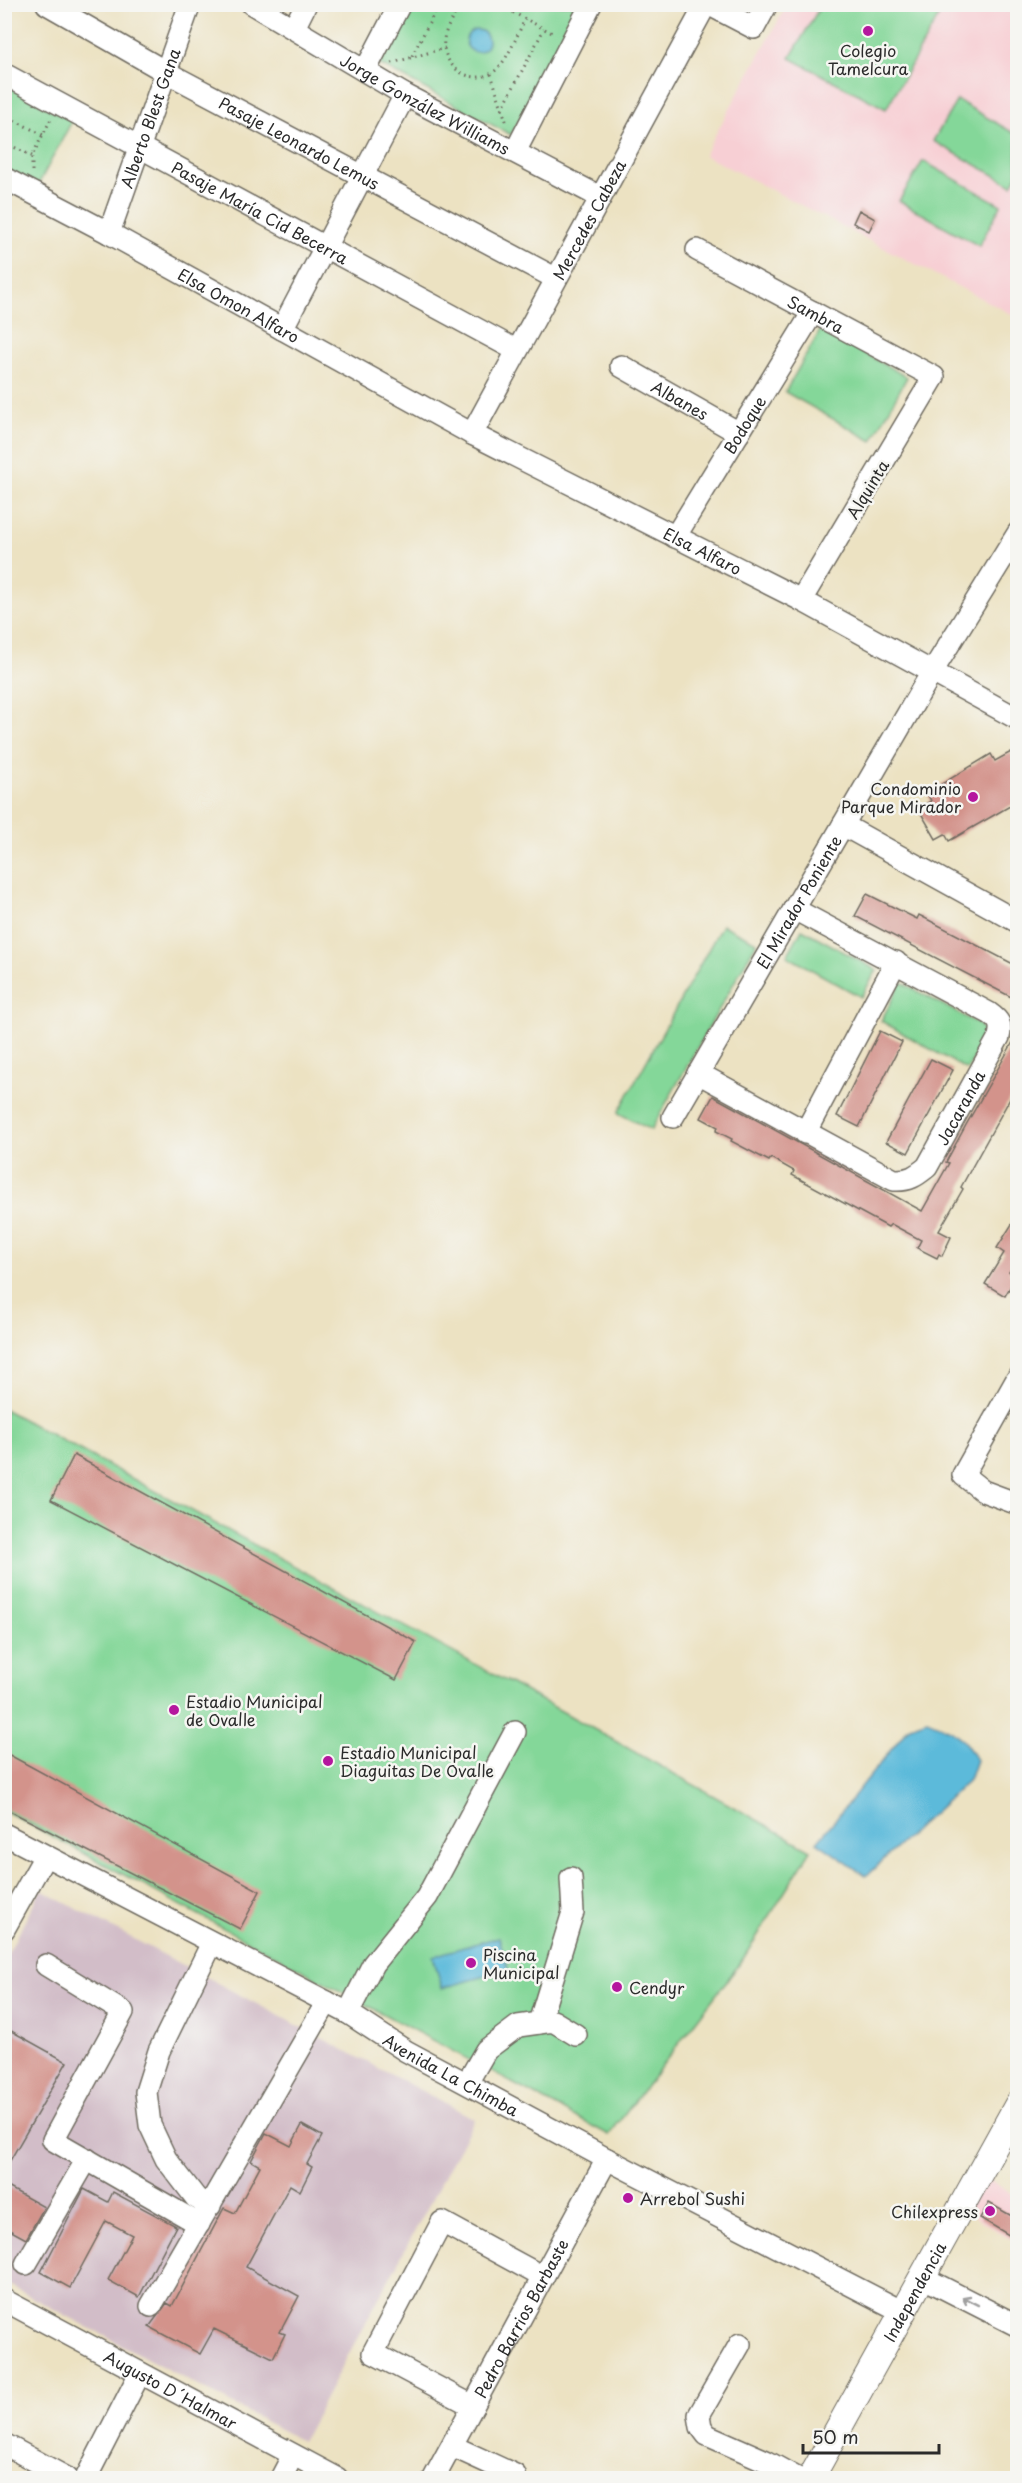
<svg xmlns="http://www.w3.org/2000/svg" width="1022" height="2483" font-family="'Playpen Sans',sans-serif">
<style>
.built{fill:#f7cfd4}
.industrial{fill:#d2bdc8}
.green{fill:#84d799;stroke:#588162;stroke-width:1.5}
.water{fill:#5cbada;stroke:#447282;stroke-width:1.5}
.building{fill:#d3938b}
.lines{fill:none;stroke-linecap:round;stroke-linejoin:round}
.minor-casing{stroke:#6f6b60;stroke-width:24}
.major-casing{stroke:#6f6b60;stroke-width:28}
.path{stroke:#6f6b60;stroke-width:3;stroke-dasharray:1.5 4.5;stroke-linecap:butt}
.minor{stroke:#fff;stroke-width:21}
.major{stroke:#fff;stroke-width:26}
.oneway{stroke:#a0a0a0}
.poi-dot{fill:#b5179e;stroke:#f6f6f2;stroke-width:2}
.labels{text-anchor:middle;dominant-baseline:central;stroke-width:5;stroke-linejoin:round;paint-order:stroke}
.poi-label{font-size:16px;fill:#2b2b2b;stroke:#f6f6f2;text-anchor:start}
.street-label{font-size:16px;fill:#2b2b2b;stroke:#f6f6f2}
</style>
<rect width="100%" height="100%" fill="#f6f6f2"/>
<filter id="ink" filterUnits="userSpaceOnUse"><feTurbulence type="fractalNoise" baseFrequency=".0167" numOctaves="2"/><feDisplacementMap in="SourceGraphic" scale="12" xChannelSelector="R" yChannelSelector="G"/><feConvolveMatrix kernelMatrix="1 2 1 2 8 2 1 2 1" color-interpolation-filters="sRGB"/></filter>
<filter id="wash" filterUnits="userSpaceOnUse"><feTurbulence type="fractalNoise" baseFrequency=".008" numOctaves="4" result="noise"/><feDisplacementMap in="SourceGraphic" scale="24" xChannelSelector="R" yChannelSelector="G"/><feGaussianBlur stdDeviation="1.35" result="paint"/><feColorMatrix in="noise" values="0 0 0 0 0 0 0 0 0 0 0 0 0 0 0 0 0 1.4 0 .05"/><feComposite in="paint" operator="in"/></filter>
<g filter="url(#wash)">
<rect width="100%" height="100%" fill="#ece2c2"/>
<path class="built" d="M787 5H1017V317L704 155Z
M983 2176 1017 2197V2242L965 2212Z"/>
<path class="industrial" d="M41 1890 475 2119 302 2441 5 2283V1959Z"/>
<path class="green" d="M411 5H581L511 135 379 64Z
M821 5V4L945 5 886 109 790 58Z
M4 84 72 121 37 187 5 170Z
M957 100 1017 135V176L1012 185 933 141Z
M923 161 1001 205 979 246 899 201Z
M821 329 907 377 872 441 785 392Z
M722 925 757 942 651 1130 618 1113Z
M802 929 877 970 861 997 787 956Z
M901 982 980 1025 986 1036 967 1070 881 1021Z
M4 1409 563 1712 811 1850 741 1962 609 2135 5 1811Z"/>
<path class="water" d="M466 41a11 11 0 1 1 22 0a11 11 0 1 1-22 0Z
M927 1720C954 1731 962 1734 976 1760L969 1780 866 1876 817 1842 910 1726Z
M499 1937 508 1970 442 1988 433 1956Z"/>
<g id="blocks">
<path class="building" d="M859 210 875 219 869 231 853 223Z
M1011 752 1017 764V802L949 841 945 834 936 839 918 808 931 801 927 793 991 754 995 761Z
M867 894 917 919 919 915 1017 966V1000L855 916Z
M880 1031 902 1042 859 1127 837 1116Z
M1017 1035V1086L961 1187 963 1189 939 1231 951 1237 942 1256 939 1254 937 1258 917 1248 921 1240 891 1224 888 1227 792 1175 794 1171 771 1158 769 1161 731 1141 732 1139 716 1131 718 1127 701 1118 713 1096 922 1211 949 1163 946 1162 966 1125Z
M931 1059 953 1070 908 1153 886 1142Z
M1017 1216V1261L1009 1272 1016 1277 1005 1296 985 1284 1004 1253 997 1248Z
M74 1455 416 1642 396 1680 51 1500Z
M4 1752 260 1891 240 1929 4 1808Z
M4 2027 67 2062 4 2171Z
M302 2125 322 2136 307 2164 312 2167 300 2191 290 2185 246 2267 299 2296 280 2332 285 2334 273 2358 214 2329 200 2354 149 2327 167 2303 172 2306 224 2208 235 2213 260 2166 251 2161 266 2133 291 2146Z
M4 2185 44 2207 26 2239 4 2227Z
M84 2189 108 2202 113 2192 176 2226 139 2297 108 2280 132 2235 106 2221 70 2288 41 2272Z
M989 2203 1017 2219V2240L980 2218Z"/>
</g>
</g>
<g filter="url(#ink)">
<use href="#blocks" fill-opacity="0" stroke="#6f6b60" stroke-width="1.5"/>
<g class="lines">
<g class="minor-casing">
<g id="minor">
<path id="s1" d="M47 4 166 72 555 278"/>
<path id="s2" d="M252 4 405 95 600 197"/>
<path d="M708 4 754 28 767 4"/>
<path d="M294 28 306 4"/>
<path d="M365 71 400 4"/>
<path id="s3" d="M4 74 516 350"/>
<path d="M515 152 591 4"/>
<path id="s4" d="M4 178 109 233 472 434 801 600 1018 719"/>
<path id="s5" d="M109 233 190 4"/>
<path id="s6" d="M697 250 934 377 801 600"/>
<path d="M282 329 405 95"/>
<path id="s7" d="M621 366 739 433"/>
<path id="s8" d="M472 434 706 4"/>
<path id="s9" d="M675 537 813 312"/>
<path d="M843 825 1018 922"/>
<path id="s10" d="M698 1073 894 1180C909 1181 916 1176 927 1167L999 1037C1002 1024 999 1020 989 1013L794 909"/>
<path id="s11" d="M673 1117 932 672 1018 533"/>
<path d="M805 1133 896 962"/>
<path d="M1017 1379 963 1475 983 1491 1018 1504"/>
<path id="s12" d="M4 1834 348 2013 406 2051 607 2159 903 2312"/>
<path d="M4 1929 45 1856"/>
<path d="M46 1965 123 2012 53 2140 199 2224"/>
<path d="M348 2013 373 1964 427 1897 515 1732"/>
<path d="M539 2023 573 1912 571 1878"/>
<path d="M467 2083 486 2050 518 2026 553 2021 576 2035"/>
<path d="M210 2206 196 2198 166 2159 150 2125 146 2092 159 2051 212 1943"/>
<path d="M26 2264 87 2159"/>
<path d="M922 2277 1018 2326"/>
<path id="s13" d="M4 2300 337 2478"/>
<path d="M151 2306 327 2002"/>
<path d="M740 2344 699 2415 701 2427 707 2435 766 2461 797 2478"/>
<path d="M473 2406 373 2353 442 2222 543 2277"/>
<path d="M4 2444 67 2478"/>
<path d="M452 2446 515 2475"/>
<path d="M86 2478 140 2373"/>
<path d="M281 2478 293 2455"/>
<path id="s14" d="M434 2478 607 2159"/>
</g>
</g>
<g class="major-casing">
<g id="major">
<path id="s15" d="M811 2478 1018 2104"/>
</g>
</g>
<path class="path" d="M460 4C455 15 446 27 444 39 441 64 467 85 490 74 505 68 518 33 525 19
M497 4 554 34
M412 56 439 4
M392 63 445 48
M491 74 507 124
M502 109 544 29
M4 112 11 100
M4 115 43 135
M4 142 32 156
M32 171V156L51 119"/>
<use href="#minor" class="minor"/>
<use href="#major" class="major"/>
</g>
<defs><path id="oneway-shaft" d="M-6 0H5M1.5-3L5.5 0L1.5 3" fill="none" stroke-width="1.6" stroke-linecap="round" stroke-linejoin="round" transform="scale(1.5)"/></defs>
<use class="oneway" href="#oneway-shaft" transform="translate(970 2301) rotate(-153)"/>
</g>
<g class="poi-dot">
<circle cx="868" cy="31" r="6"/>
<circle cx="973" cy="797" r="6"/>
<circle cx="174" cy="1710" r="6"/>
<circle cx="328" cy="1761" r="6"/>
<circle cx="471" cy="1963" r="6"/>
<circle cx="617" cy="1987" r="6"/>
<circle cx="628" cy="2198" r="6"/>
<circle cx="990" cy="2211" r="6"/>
</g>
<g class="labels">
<g class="poi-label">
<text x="868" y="50" text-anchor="middle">Colegio<tspan x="868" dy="18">Tamelcura</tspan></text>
<text x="961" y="788" text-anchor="end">Condominio<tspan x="961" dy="18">Parque Mirador</tspan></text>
<text x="186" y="1701">Estadio Municipal<tspan x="186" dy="18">de Ovalle</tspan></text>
<text x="340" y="1752">Estadio Municipal<tspan x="340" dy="18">Diaguitas De Ovalle</tspan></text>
<text x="483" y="1954">Piscina<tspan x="483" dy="18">Municipal</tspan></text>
<text x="629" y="1987">Cendyr</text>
<text x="640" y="2198">Arrebol Sushi</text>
<text x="978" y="2211" text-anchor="end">Chilexpress</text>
</g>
<g class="street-label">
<text stroke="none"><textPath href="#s2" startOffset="200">Jorge González Williams</textPath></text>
<text stroke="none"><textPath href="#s5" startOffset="122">Alberto Blest Gana</textPath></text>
<text stroke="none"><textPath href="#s1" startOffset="288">Pasaje Leonardo Lemus</textPath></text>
<text stroke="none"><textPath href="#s3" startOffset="291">Pasaje María Cid Becerra</textPath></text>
<text stroke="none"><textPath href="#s8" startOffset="244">Mercedes Cabeza</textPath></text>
<text stroke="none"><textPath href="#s4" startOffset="267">Elsa Omon Alfaro</textPath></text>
<text stroke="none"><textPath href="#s6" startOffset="135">Sambra</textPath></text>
<text stroke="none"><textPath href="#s7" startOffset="68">Albanes</textPath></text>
<text stroke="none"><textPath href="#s9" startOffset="132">Bodoque</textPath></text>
<text transform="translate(867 489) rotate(-59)">Alquinta</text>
<text stroke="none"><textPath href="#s4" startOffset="792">Elsa Alfaro</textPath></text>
<text stroke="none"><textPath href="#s11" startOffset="249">El Mirador Poniente</textPath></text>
<text stroke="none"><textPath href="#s10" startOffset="328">Jacaranda</textPath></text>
<text stroke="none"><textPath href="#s12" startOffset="508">Avenida La Chimba</textPath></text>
<text stroke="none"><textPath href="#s15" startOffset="213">Independencia</textPath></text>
<text stroke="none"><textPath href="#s14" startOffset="182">Pedro Barrios Barbaste</textPath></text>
<text stroke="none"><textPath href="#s13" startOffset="189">Augusto D´Halmar</textPath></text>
</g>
</g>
<rect width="1022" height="2483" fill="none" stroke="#f6f6f2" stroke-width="24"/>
<path d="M803 2444v9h136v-9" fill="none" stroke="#2b2b2b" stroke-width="3"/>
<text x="812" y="2444" font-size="18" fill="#2b2b2b" stroke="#f6f6f2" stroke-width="4.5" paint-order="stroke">50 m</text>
</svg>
